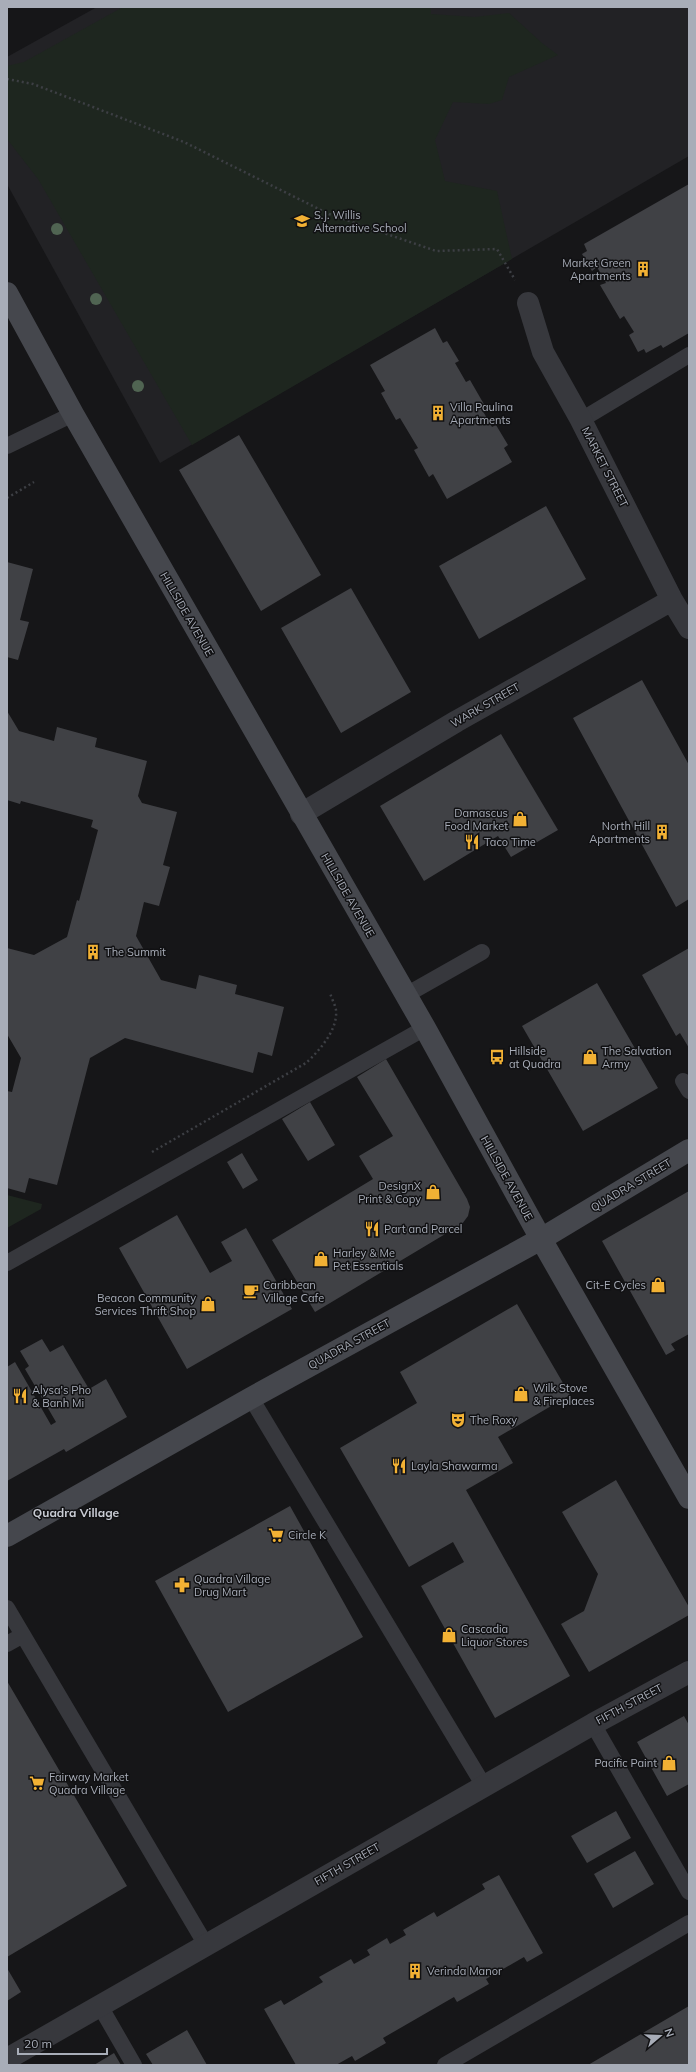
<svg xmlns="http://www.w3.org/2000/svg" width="696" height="2072" font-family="Mulish,sans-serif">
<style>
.built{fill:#222225}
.green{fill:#1e261f}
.building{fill:#404145}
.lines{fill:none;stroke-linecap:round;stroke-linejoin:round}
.path{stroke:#3d3f44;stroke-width:2.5;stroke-dasharray:2 3;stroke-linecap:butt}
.lane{stroke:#37383d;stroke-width:16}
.street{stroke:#37383d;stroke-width:22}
.secondary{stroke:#45474d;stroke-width:22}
.tree{fill:#506452}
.labels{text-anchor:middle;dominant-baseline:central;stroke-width:3;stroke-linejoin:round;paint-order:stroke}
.poi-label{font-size:11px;fill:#a8adb8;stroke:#111113;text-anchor:start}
.street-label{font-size:11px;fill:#a8adb8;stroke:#111113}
.neighbourhood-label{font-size:12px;font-weight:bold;fill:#c9ccd4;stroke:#111113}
</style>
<rect width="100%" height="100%" fill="#161618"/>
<path class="built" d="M97 7H689V156L160 463 7 184V57Z"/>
<path class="green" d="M123 7H431V14L475 17 509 13 542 43 558 55 509 77 502 100 489 104 453 102 435 140 445 181 497 191 512 259 192 445 38 179 7 139V66L24 62Z
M7 1195 42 1204 41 1209 7 1228Z"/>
<path class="building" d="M689 184V333L663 348 661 345 646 353 644 349 638 352 629 335 634 332 624 316 620 319 600 285 606 283 597 267 592 271 582 254 587 251 584 244Z
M435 328 443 343 447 341 459 361 455 363 466 382 470 380 485 406 481 408 492 427 496 425 508 445 504 448 512 462 447 499 433 474 429 477 414 450 418 448 400 418 396 420 381 393 385 391 370 365Z
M239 435 321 575 261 611 179 470Z
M546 506 586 579 479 639 439 566Z
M7 562 33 569 20 620 29 622 18 660 7 657Z
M351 588 411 692 341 733 281 628Z
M642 680 689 765V899L676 907 573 718Z
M7 711 19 731 54 741 57 727 97 738 95 747 147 761 138 796 142 803 177 812 163 865 170 867 159 906 144 902 136 936 161 980 196 989 199 975 237 985 235 994 284 1007 272 1056 258 1052 253 1073 125 1038 90 1058 57 1185 29 1178 25 1193 7 1188V1091L12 1092 21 1058 7 1034V948L34 955 67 937 77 900 79 901 98 830 91 827 93 820 21 801 20 804 7 800Z
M501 734 558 830 511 857 498 836 424 881 380 806Z
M689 948V1048L680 1033 676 1036 642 975Z
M597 983 658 1088 583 1131 522 1026Z
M386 1059 467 1199 470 1207 468 1216 462 1224 315 1312 272 1240 373 1179 359 1156 393 1136 357 1077Z
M310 1102 335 1145 308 1161 282 1119Z
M242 1153 258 1180 243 1189 227 1162Z
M689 1191V1334L671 1344 675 1350 666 1355 602 1241Z
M177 1215 210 1273 232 1261 221 1242 246 1228 292 1309 187 1369 119 1248Z
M517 1304 570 1395 498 1437 513 1463 466 1490 570 1676 495 1718 421 1586 464 1562 453 1542 409 1567 340 1448 417 1403 400 1372Z
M42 1339 50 1352 63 1345 89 1389 106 1379 127 1417 66 1452 64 1449 7 1481V1367L15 1362 51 1425 56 1422 25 1369 29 1366 20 1351Z
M616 1480 689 1607V1615L589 1672 561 1624 584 1611 598 1574 562 1512Z
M290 1506 363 1637 228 1712 155 1581Z
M7 1681 127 1886 7 1957Z
M684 1716 689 1725V1784L667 1796 637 1742Z
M616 1811 631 1838 587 1863 571 1836Z
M635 1851 654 1884 613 1908 594 1874Z
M499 1875 543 1953 527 1962 524 1957 486 1979 489 1984 457 2002 454 1997 383 2038 386 2043 355 2061 352 2056 336 2065H296L264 2009 281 2000 284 2005 323 1982 319 1977 351 1959 354 1964 370 1955 367 1950 387 1938 390 1944 406 1935 403 1930 434 1912 437 1917 485 1889 482 1884Z
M7 1968 21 1992 7 2001Z
M689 2006V2065H588Z
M187 2030 207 2065H153L146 2054Z
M114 2053 121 2065H94Z"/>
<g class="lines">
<path class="path" d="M7 79 33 84 184 142 329 214 436 251 497 249 515 280
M7 498 34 482
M152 1152 306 1063C319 1051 338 1030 336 1010 335 1004 331 998 330 992"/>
<path class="lane" d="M581 420 689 355
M7 446 73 414
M406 995 482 952
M683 1081 689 1091
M7 1263 425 1028
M251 1398 484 1786
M7 1608 206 1945
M7 1644 23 1635
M593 1724 689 1892
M100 2006 134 2065
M445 2065 689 1923"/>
<path class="street" d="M528 303 543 352 581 420 672 600 689 628
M301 814 457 721 672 600
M7 2059 593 1724 689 1672"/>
<path class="secondary" d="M7 293 73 414 425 1028 541 1239 689 1498
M7 1536 251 1398 541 1239 689 1150"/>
</g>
<g class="tree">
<circle cx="57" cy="229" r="6"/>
<circle cx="96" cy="299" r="6"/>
<circle cx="138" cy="386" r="6"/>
</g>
<defs>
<g id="school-bare" transform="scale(1.2)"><path d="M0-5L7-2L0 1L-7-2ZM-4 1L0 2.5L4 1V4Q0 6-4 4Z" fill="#f2b134" stroke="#111113" stroke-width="2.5" paint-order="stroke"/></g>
<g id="building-bare" transform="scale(1.2)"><path d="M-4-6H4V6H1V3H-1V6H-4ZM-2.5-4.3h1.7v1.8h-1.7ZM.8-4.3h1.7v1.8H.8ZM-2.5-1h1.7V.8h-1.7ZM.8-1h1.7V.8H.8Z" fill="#f2b134" stroke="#111113" stroke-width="2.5" paint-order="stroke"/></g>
<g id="shop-bare" transform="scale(1.2)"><path d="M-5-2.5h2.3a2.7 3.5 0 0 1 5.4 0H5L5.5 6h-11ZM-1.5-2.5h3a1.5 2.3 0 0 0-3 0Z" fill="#f2b134" stroke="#111113" stroke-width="2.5" paint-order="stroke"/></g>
<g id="restaurant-bare" transform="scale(1.2)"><path d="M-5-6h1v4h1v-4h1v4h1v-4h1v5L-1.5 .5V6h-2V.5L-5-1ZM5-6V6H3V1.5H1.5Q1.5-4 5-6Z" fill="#f2b134" stroke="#111113" stroke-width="2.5" paint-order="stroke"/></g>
<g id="bus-bare" transform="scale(1.2)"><path d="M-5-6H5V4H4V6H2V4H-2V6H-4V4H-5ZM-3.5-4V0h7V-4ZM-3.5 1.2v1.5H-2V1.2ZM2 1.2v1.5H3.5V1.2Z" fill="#f2b134" stroke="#111113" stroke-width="2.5" paint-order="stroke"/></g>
<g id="cafe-bare" transform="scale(1.2)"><path d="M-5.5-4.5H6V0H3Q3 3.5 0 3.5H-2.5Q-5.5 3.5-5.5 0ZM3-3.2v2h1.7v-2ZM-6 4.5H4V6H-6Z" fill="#f2b134" stroke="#111113" stroke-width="2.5" paint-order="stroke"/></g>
<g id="theatre-bare" transform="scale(1.2)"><path d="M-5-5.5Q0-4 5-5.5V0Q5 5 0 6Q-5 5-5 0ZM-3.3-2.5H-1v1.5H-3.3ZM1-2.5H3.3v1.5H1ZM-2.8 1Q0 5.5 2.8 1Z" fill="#f2b134" stroke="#111113" stroke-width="2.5" paint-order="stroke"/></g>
<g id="supermarket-bare" transform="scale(1.2)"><path d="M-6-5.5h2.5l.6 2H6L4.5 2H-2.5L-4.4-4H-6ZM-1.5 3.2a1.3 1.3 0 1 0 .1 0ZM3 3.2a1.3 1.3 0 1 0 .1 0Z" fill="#f2b134" stroke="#111113" stroke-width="2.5" paint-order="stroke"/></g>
<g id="pharmacy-bare" transform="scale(1.2)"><path d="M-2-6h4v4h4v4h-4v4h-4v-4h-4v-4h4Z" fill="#f2b134" stroke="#111113" stroke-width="2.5" paint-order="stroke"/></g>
</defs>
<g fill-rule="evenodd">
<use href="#school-bare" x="302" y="221"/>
<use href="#building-bare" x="643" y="269"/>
<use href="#building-bare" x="438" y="413"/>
<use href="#shop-bare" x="520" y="819"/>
<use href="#building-bare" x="662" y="832"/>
<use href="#restaurant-bare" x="472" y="842"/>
<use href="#building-bare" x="93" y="952"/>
<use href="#bus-bare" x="497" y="1057"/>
<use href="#shop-bare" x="590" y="1057"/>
<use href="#shop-bare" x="433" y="1192"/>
<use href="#restaurant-bare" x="372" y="1229"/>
<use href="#shop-bare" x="321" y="1259"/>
<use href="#shop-bare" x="658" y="1285"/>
<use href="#cafe-bare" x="251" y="1291"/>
<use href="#shop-bare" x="208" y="1304"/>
<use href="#shop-bare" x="521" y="1394"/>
<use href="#restaurant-bare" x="20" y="1396"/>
<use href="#theatre-bare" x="458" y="1420"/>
<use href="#restaurant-bare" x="399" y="1466"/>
<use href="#supermarket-bare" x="276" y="1535"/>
<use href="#pharmacy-bare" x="182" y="1585"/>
<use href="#shop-bare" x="449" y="1635"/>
<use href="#shop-bare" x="669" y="1763"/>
<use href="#supermarket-bare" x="37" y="1783"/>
<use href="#building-bare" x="415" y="1971"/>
</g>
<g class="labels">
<g class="poi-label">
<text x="314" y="215">S.J. Willis<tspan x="314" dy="13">Alternative School</tspan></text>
<text x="631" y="263" text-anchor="end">Market Green<tspan x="631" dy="13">Apartments</tspan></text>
<text x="450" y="407">Villa Paulina<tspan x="450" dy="13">Apartments</tspan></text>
<text x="508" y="813" text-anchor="end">Damascus<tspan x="508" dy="13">Food Market</tspan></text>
<text x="650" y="826" text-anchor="end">North Hill<tspan x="650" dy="13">Apartments</tspan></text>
<text x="484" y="842">Taco Time</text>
<text x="105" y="952">The Summit</text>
<text x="509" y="1051">Hillside<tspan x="509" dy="13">at Quadra</tspan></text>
<text x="602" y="1051">The Salvation<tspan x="602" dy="13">Army</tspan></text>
<text x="421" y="1186" text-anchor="end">DesignX<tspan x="421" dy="13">Print &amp; Copy</tspan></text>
<text x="384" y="1229">Part and Parcel</text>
<text x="333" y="1253">Harley &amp; Me<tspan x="333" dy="13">Pet Essentials</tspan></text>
<text x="263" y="1285">Caribbean<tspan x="263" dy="13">Village Cafe</tspan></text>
<text x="646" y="1285" text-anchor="end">Cit-E Cycles</text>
<text x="196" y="1298" text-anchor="end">Beacon Community<tspan x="196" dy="13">Services Thrift Shop</tspan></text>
<text x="533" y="1388">Wilk Stove<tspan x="533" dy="13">&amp; Fireplaces</tspan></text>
<text x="32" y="1390">Alysa's Pho<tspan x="32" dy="13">&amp; Banh Mi</tspan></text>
<text x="470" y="1420">The Roxy</text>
<text x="411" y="1466">Layla Shawarma</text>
<text x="288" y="1535">Circle K</text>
<text x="194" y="1579">Quadra Village<tspan x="194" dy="13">Drug Mart</tspan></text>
<text x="461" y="1629">Cascadia<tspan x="461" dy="13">Liquor Stores</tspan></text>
<text x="657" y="1763" text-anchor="end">Pacific Paint</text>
<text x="49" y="1777">Fairway Market<tspan x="49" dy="13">Quadra Village</tspan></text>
<text x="427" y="1971">Verinda Manor</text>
</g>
<g class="street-label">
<text transform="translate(605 467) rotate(63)">MARKET STREET</text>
<text transform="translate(187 614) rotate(60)">HILLSIDE AVENUE</text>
<text transform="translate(485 705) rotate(-30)">WARK STREET</text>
<text transform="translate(348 895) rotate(60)">HILLSIDE AVENUE</text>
<text transform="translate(507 1178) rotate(61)">HILLSIDE AVENUE</text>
<text transform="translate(631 1185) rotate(-31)">QUADRA STREET</text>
<text transform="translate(349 1344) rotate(-29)">QUADRA STREET</text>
<text transform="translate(629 1704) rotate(-28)">FIFTH STREET</text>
<text transform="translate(347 1864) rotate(-30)">FIFTH STREET</text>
</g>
<g class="neighbourhood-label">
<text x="76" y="1512">Quadra Village</text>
</g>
</g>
<rect width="696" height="2072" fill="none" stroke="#a8adb8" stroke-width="16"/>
<g transform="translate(660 2036) rotate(71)" stroke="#111113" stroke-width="3" paint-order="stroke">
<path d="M0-3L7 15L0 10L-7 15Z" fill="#a8adb8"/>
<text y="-6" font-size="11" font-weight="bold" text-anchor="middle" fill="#a8adb8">N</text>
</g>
<path d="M18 2048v6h89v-6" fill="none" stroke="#a8adb8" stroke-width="2"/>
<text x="24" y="2048" font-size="12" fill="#a8adb8" stroke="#111113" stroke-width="3" paint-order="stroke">20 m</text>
</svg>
